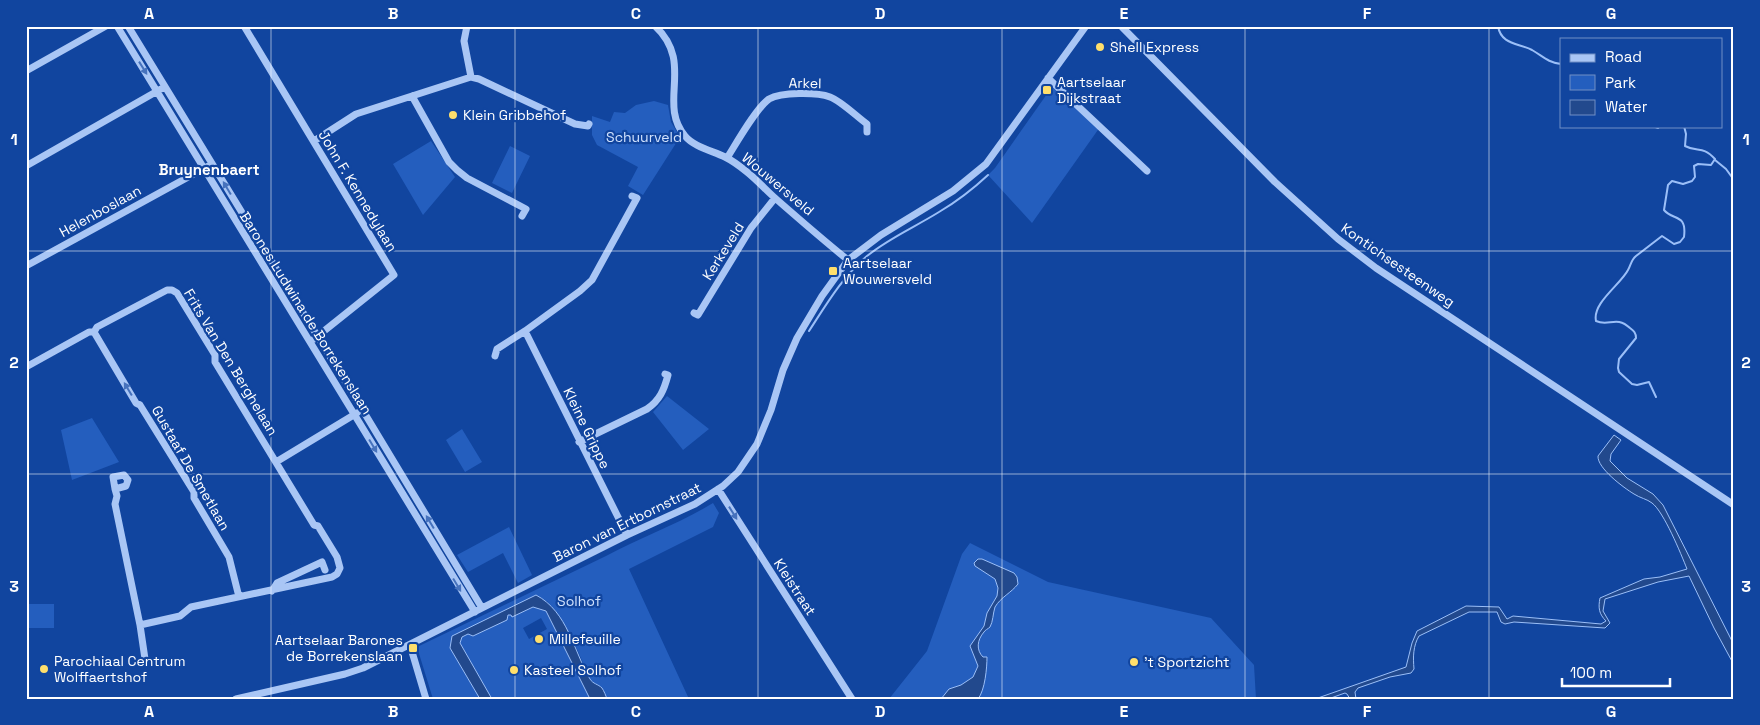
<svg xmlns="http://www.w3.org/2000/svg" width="1760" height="725" font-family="'Space Grotesk',sans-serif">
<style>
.green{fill:#245ebe;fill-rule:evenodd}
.water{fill:#22498d;stroke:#9bbff8}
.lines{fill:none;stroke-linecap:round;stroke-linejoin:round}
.stream{stroke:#9bbff8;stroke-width:2}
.minor{stroke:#a9c6f5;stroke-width:7}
.oneway{fill:#4672bd}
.grid{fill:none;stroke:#fff;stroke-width:1;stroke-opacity:0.55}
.poi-dot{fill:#ffdf6c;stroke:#11459f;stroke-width:2}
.labels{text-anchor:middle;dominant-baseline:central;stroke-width:4.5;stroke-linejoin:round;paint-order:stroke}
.poi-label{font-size:14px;fill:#fff;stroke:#11459f;text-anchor:start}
.street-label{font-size:14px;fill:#fff;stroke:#11459f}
.park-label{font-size:14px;fill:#d2e3fe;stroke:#11459f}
.neighbourhood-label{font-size:15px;font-weight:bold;fill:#fff;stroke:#11459f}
.neatline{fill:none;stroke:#fff;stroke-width:2}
.grid-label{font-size:16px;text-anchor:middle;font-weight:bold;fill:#fff}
</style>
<rect width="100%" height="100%" fill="#11459f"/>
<path class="green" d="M1054 84 1100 127 1032 223 988 175 995 168Z
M654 101 668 105 671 122 680 137 643 195 628 186 638 167 597 145 592 135V116L610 122 614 112 625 113 636 105Z
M431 141 455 177 423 215 393 164Z
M510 146 530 156 512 193 492 183Z
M667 396 709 429 683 450 653 412Z
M92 418 119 462 72 480 61 430Z
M462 429 482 462 465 472 446 440Z
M713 503 719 513 713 527 629 569 689 699H607L602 688 591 681 572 638 547 601 452 636 450 648 480 699H433L417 647 606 556C641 537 679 524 713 503Z
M509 527 532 575 518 583 503 553 468 572 457 555Z
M970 543 1048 582 1211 618 1254 665 1256 699H889L927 651 962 554Z
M26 604H54V628H26Z
M533 607 546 611 590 699H492L460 643 462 637 468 634 473 636 506 620 508 615H511L512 617ZM541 618 547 629 529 639 523 628Z"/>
<path class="water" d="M1614 435 1621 440 1611 454 1610 461 1627 478 1653 494 1663 505 1734 645V665L1714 628 1689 576 1658 582 1605 599 1603 611 1610 623 1605 628 1514 622 1505 624 1501 622 1497 612H1469L1419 636C1413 646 1413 657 1414 669L1411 673 1390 677 1358 688 1355 692 1356 699H1350L1347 694 1345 693 1328 699H1315L1406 667 1412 643 1417 631 1466 606 1499 607 1507 619 1513 616 1601 624 1606 621C1599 614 1598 608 1600 598L1644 579 1660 577 1687 569C1681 554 1664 512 1652 503 1647 499 1640 498 1634 494 1624 488 1597 468 1598 456Z
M978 559H982L1014 573 1017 577 1018 584C1011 593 1001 597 995 607 993 613 993 622 990 627 988 629 985 630 984 632 977 640 976 650 983 657H987C987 668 985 690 978 699H941L949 689 961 685 973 677 978 666 970 646 984 626 987 613 997 596 998 588 995 579 975 566 974 563Z
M536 595C568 612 573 650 590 679 593 684 598 684 602 688 604 691 606 696 607 699H590L546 611 533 607 512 617 511 615H508L507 620 473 636 468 634 462 637 460 643 492 699H480L450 648 452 636Z"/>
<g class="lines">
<path class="stream" d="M1498 26C1501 45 1519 43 1532 50 1544 57 1547 62 1561 64
M1653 126 1658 128 1660 126
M1715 160 1726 169 1734 180
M809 331C826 305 843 276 867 256 889 238 915 227 939 212 956 202 973 189 988 175
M1656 397 1649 382 1637 385 1632 384 1619 372 1618 368 1619 359 1636 338C1636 333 1634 331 1630 328 1616 315 1609 327 1596 321 1592 303 1621 284 1628 270 1631 265 1631 260 1636 256L1662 236 1674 244 1680 242 1684 237C1687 213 1673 221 1664 210L1668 185 1672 181 1683 184 1692 181 1695 177 1694 166 1698 164 1711 165 1715 159C1702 145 1698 153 1685 146L1686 134 1684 126"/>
<path class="minor" d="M117 26 475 612
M128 26 362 409 482 608
M244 26 394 275 314 339
M467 26 464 41 471 77
M655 26C695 63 657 103 685 136 694 147 713 151 725 157 733 161 741 167 747 172 757 180 766 190 775 198 799 219 823 240 848 260
M1121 26 1275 182 1338 239 1376 268 1734 505
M26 71 106 26
M1048 78 1147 171
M412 96 449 162 457 170 467 178 526 209 522 216
M314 141 356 114 471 77 479 79 575 124 588 126 589 124
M727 158C736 144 756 108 769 99 781 92 817 92 830 97 841 101 856 116 867 124V132
M26 166 161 89
M26 266 212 164
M694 313 698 315 751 228 775 198
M525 331 627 535
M94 332 136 403 140 405 194 492V498L229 557 238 593 241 596
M495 356 497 349 525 331 580 291 592 280 637 198 632 196
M26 367 89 332H94L97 327 167 290H172L177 293 215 355V362L314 525 318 526 337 557 340 568 337 574 332 577 191 607 180 616 140 625 145 659
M579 442 647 409C660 400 664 390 668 375L665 374
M276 462 357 413
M115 489 113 477 124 475 128 480 126 486 115 489 117 496 115 504 140 625
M718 489 852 699
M272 591 277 583 322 562 325 570
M410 645 426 699
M236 699 345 674 363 668 627 535 695 504 723 486 738 472 757 444 771 410 783 370 797 338 822 296 848 260 881 235 953 191 986 164 1086 26"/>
</g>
<defs><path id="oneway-solid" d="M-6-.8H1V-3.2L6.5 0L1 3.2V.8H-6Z" transform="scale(1.25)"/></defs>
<g class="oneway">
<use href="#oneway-solid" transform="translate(143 68) rotate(58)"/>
<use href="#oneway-solid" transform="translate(227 188) rotate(-121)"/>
<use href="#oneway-solid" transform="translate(128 389) rotate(-121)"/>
<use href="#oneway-solid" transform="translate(373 446) rotate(59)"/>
<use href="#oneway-solid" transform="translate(733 513) rotate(58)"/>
<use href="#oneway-solid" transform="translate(430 522) rotate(-121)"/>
<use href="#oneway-solid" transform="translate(457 585) rotate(59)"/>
</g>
<path class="grid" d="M271 26V699M515 26V699M758 26V699M1002 26V699M1245 26V699M1489 26V699M26 251H1734M26 474H1734"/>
<g class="poi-dot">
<circle cx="1100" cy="47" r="5"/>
<rect x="1042" y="85" width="10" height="10" rx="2.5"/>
<circle cx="453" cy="115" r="5"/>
<rect x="828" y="266" width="10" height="10" rx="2.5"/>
<circle cx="539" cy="639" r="5"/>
<rect x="408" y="643" width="10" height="10" rx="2.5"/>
<circle cx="1134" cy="662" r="5"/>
<circle cx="44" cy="669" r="5"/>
<circle cx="514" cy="670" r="5"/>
</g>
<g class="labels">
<g class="poi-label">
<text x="1110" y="47">Shell Express</text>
<text x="1057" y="82">Aartselaar<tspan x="1057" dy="16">Dijkstraat</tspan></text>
<text x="463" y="115">Klein Gribbehof</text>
<text x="843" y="263">Aartselaar<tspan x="843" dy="16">Wouwersveld</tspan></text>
<text x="549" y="639">Millefeuille</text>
<text x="403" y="640" text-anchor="end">Aartselaar Barones<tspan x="403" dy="16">de Borrekenslaan</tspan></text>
<text x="54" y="661">Parochiaal Centrum<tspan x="54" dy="16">Wolffaertshof</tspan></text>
<text x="1144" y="662">'t Sportzicht</text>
<text x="524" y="670">Kasteel Solhof</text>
</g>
<g class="street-label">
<text transform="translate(805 83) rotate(1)">Arkel</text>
<text transform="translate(778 184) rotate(40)">Wouwersveld</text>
<text transform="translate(358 191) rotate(59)">John F. Kennedylaan</text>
<text transform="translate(100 211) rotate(-29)">Helenboslaan</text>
<text transform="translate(723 251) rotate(-58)">Kerkeveld</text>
<text transform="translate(1398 265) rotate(35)">Kontichsesteenweg</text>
<text transform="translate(306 313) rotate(58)">Barones Ludwina de Borrekenslaan</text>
<text transform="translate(231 362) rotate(59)">Frits Van Den Berghelaan</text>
<text transform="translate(587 428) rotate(64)">Kleine Grippe</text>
<text transform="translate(191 468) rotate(60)">Gustaaf De Smetlaan</text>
<text transform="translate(627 522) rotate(-26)">Baron van Ertbornstraat</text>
<text transform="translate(795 587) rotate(57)">Kleistraat</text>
</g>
<g class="park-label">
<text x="644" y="137">Schuurveld</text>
<text x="579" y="601">Solhof</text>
</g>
<g class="neighbourhood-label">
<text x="209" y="169">Bruynenbaert</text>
</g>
</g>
<rect width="1760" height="725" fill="none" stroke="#11459f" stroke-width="55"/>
<rect x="1560" y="38" width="162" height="90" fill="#11459f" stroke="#708fc5"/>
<rect x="1570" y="54" width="25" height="8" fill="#a9c6f5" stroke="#708fc5"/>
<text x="1605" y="62" font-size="15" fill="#ffffff">Road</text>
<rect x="1570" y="75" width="25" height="15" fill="#245ebe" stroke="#708fc5"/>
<text x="1605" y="88" font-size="15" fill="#ffffff">Park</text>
<rect x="1570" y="100" width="25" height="15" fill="#22498d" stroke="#708fc5"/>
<text x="1605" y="112" font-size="15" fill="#ffffff">Water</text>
<path d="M1562 678v8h108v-8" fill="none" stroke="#ffffff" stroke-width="2.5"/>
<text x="1570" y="678" font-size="15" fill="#ffffff" stroke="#11459f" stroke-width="4" paint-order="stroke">100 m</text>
<rect x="28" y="28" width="1704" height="670" class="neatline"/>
<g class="grid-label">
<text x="149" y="19">A</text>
<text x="393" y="19">B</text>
<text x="636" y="19">C</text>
<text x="880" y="19">D</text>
<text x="1124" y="19">E</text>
<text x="1367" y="19">F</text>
<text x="1611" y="19">G</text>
<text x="14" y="145">1</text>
<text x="1746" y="145">1</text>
<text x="14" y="368">2</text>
<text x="1746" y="368">2</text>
<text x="14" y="592">3</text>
<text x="1746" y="592">3</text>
<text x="149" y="717">A</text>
<text x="393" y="717">B</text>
<text x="636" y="717">C</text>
<text x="880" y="717">D</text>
<text x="1124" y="717">E</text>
<text x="1367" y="717">F</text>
<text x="1611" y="717">G</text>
</g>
</svg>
